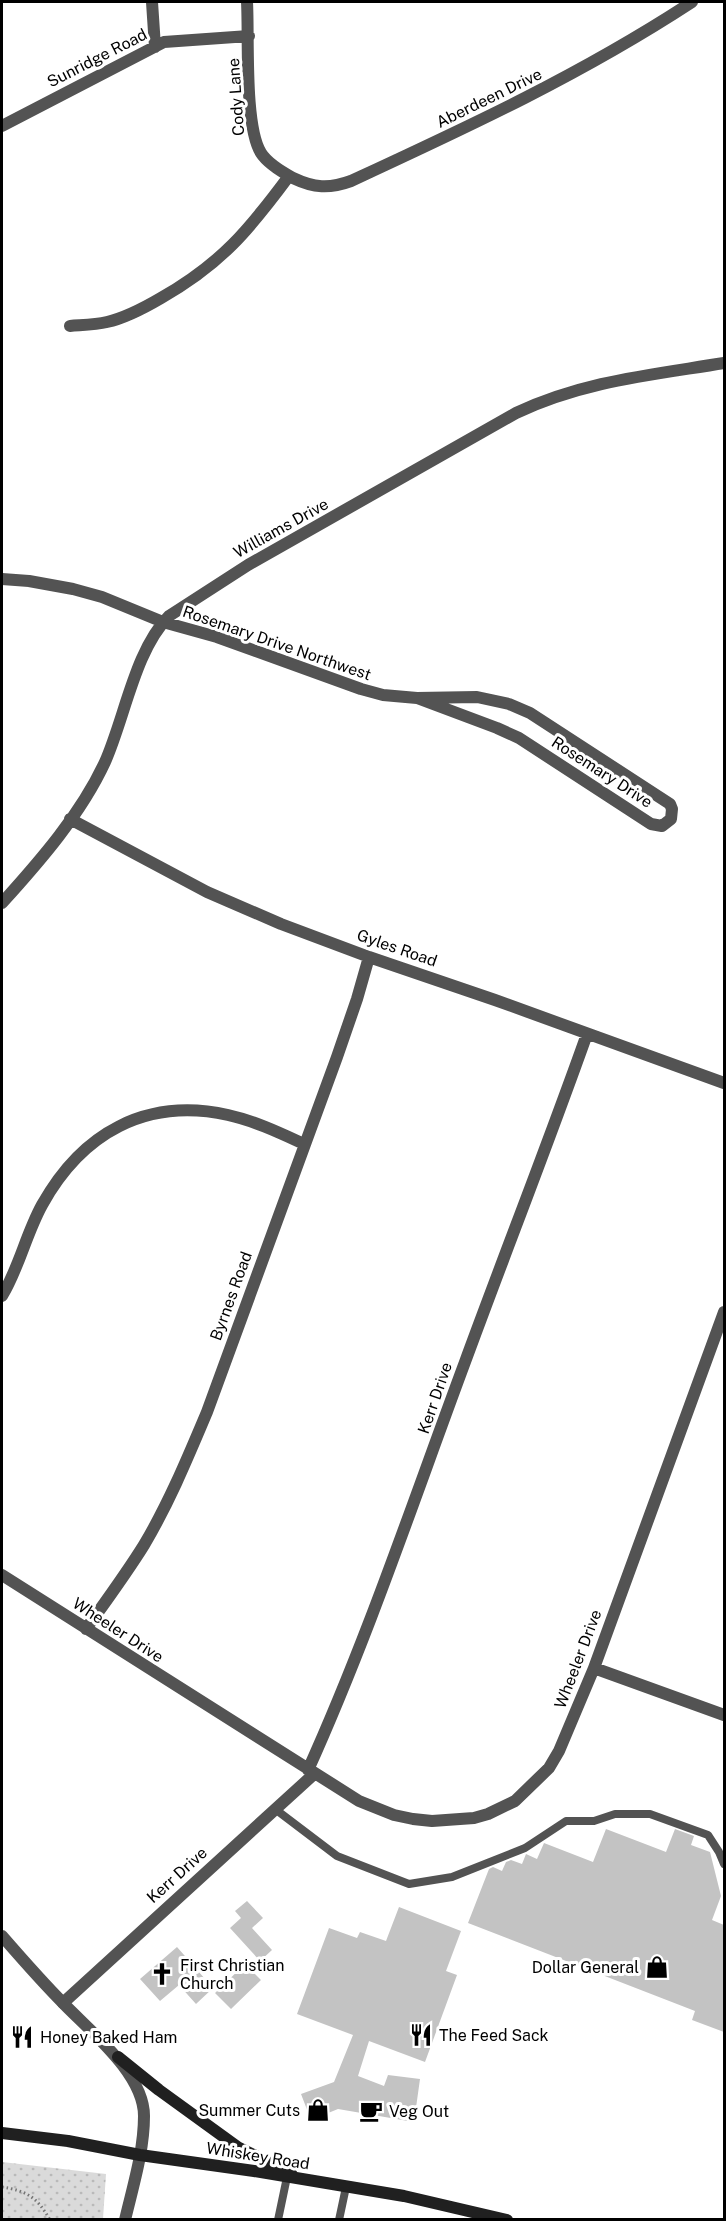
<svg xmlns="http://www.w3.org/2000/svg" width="726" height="2221" font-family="'Public Sans',sans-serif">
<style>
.park{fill:url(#park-dots)}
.building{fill:#c3c3c3}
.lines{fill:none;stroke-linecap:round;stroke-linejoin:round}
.path{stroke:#757575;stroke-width:3;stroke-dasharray:1.5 3;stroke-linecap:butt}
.service{stroke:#535353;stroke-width:8}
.minor{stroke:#535353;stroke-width:12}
.tertiary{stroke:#535353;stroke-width:12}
.secondary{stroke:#202020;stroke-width:12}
.labels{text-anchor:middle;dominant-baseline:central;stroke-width:6;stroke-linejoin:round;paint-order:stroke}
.street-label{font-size:16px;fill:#000;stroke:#fff}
.poi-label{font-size:16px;fill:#000;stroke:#fff;text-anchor:start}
</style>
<defs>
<pattern id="park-dots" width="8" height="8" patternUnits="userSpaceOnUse" patternTransform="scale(1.5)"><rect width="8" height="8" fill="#dadada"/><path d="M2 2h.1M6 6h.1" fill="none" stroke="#b9b9b9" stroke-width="1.8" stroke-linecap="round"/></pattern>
</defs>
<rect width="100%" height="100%" fill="#fff"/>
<path class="park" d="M2 2162 106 2174 103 2219H2Z"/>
<path class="building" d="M606 1829 666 1852 675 1829 694 1836 691 1845 710 1852 721 1896 712 1920 724 1925V2032L692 2020 695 2011 468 1923 489 1869 493 1867 502 1871 506 1862 511 1860 522 1864 526 1854 537 1859 544 1843 593 1862Z
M247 1901 263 1918 252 1928 272 1950 260 1961 230 1928 241 1918 235 1911Z
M399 1907 461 1931 446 1971 457 1975 425 2062 369 2041 358 2076 384 2086 388 2075 420 2079 414 2122 338 2109 311 2120 301 2094 334 2082 353 2035 297 2014 329 1928 357 1938 360 1932 386 1941Z
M177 1947 213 1988 196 2004 179 1985 160 2001 140 1979Z
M245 1964 261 1980 231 2009 215 1993Z"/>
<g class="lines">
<path class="path" d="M2 2187C27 2191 37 2197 50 2220"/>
<path class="service" d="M275 1809 337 1856 409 1884 452 1877 525 1848 566 1821H594L615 1814H650L708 1835 719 1852 724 1864
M278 2220 287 2177
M339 2220 346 2187"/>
<path class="minor" d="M152 2 155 47
M247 2C249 36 244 126 261 153 268 164 282 172 293 178 314 188 329 189 351 181 470 126 582 74 692 2
M2 126 164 42 249 36
M70 326C82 325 95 325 107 322 125 318 144 308 161 298 221 264 249 230 289 176
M2 579 29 581 73 589 102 597 163 622 217 637 361 689 383 695 417 698
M477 697 509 704 530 713 670 804 672 809 671 819 662 826 651 824 519 738 497 728 417 698Z
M70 819 207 892 281 924 369 957 495 1000 724 1083
M2 903C40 861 81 814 105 762 125 717 135 650 169 616L248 565 516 413C584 381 651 375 724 363
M2 1296C19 1268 26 1234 42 1205 82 1133 146 1097 228 1115 255 1121 280 1133 304 1144
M2 1575 359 1801 394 1815 413 1819 432 1821 474 1818 488 1814 515 1801 549 1768 559 1751 594 1668 724 1312
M86 1629C106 1601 126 1574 144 1545 169 1503 188 1457 207 1412L337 1057 357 999 369 957
M594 1668 724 1715
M308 1770C368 1637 414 1499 465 1362 505 1253 548 1144 587 1034
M63 2003 314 1774"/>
<path class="tertiary" d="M2 1936C22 1959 42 1982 64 2004 91 2032 144 2074 144 2116 144 2151 133 2186 125 2220"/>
<path class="secondary" d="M118 2057 159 2090 239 2148 291 2173
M2 2133 68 2141 140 2155 254 2171 404 2196 507 2220"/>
</g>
<defs>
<g id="shop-bare" transform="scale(1.8)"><path d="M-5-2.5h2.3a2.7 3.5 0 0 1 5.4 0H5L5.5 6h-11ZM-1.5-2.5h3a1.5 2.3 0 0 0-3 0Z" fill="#000" stroke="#fff" stroke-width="2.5" paint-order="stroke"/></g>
<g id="church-bare" transform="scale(1.8)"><path d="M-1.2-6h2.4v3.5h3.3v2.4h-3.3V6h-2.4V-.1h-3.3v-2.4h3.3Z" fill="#000" stroke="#fff" stroke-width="2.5" paint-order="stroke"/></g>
<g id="restaurant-bare" transform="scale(1.8)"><path d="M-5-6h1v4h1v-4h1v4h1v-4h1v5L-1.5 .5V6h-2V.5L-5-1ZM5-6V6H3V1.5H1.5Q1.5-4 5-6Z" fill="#000" stroke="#fff" stroke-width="2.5" paint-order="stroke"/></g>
<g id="cafe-bare" transform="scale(1.8)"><path d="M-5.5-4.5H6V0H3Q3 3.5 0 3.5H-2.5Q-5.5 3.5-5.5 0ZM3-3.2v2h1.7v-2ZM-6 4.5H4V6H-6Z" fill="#000" stroke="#fff" stroke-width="2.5" paint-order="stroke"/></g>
</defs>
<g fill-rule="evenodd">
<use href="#shop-bare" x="657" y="1967"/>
<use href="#church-bare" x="162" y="1974"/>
<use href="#restaurant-bare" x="421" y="2035"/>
<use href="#restaurant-bare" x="22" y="2037"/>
<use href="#shop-bare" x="318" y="2110"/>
<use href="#cafe-bare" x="371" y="2111"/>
</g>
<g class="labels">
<g class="street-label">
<text transform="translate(97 58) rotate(-27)">Sunridge Road</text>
<text transform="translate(236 97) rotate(-94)">Cody Lane</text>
<text transform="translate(489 98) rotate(-26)">Aberdeen Drive</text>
<text transform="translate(281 528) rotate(-29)">Williams Drive</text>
<text transform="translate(277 643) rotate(19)">Rosemary Drive Northwest</text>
<text transform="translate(602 772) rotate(33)">Rosemary Drive</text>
<text transform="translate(397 948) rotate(19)">Gyles Road</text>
<text transform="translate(231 1296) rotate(-70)">Byrnes Road</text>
<text transform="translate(435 1398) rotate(-71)">Kerr Drive</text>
<text transform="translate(118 1630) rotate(33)">Wheeler Drive</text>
<text transform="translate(578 1659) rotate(-69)">Wheeler Drive</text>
<text transform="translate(177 1875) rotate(-42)">Kerr Drive</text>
<text transform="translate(258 2156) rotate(9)">Whiskey Road</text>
</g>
<g class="poi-label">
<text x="180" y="1965">First Christian<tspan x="180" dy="18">Church</tspan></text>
<text x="639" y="1967" text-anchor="end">Dollar General</text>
<text x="439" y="2035">The Feed Sack</text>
<text x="40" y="2037">Honey Baked Ham</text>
<text x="300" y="2110" text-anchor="end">Summer Cuts</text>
<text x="389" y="2111">Veg Out</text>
</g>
</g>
<rect width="726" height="2221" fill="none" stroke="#000000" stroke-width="6"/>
</svg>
